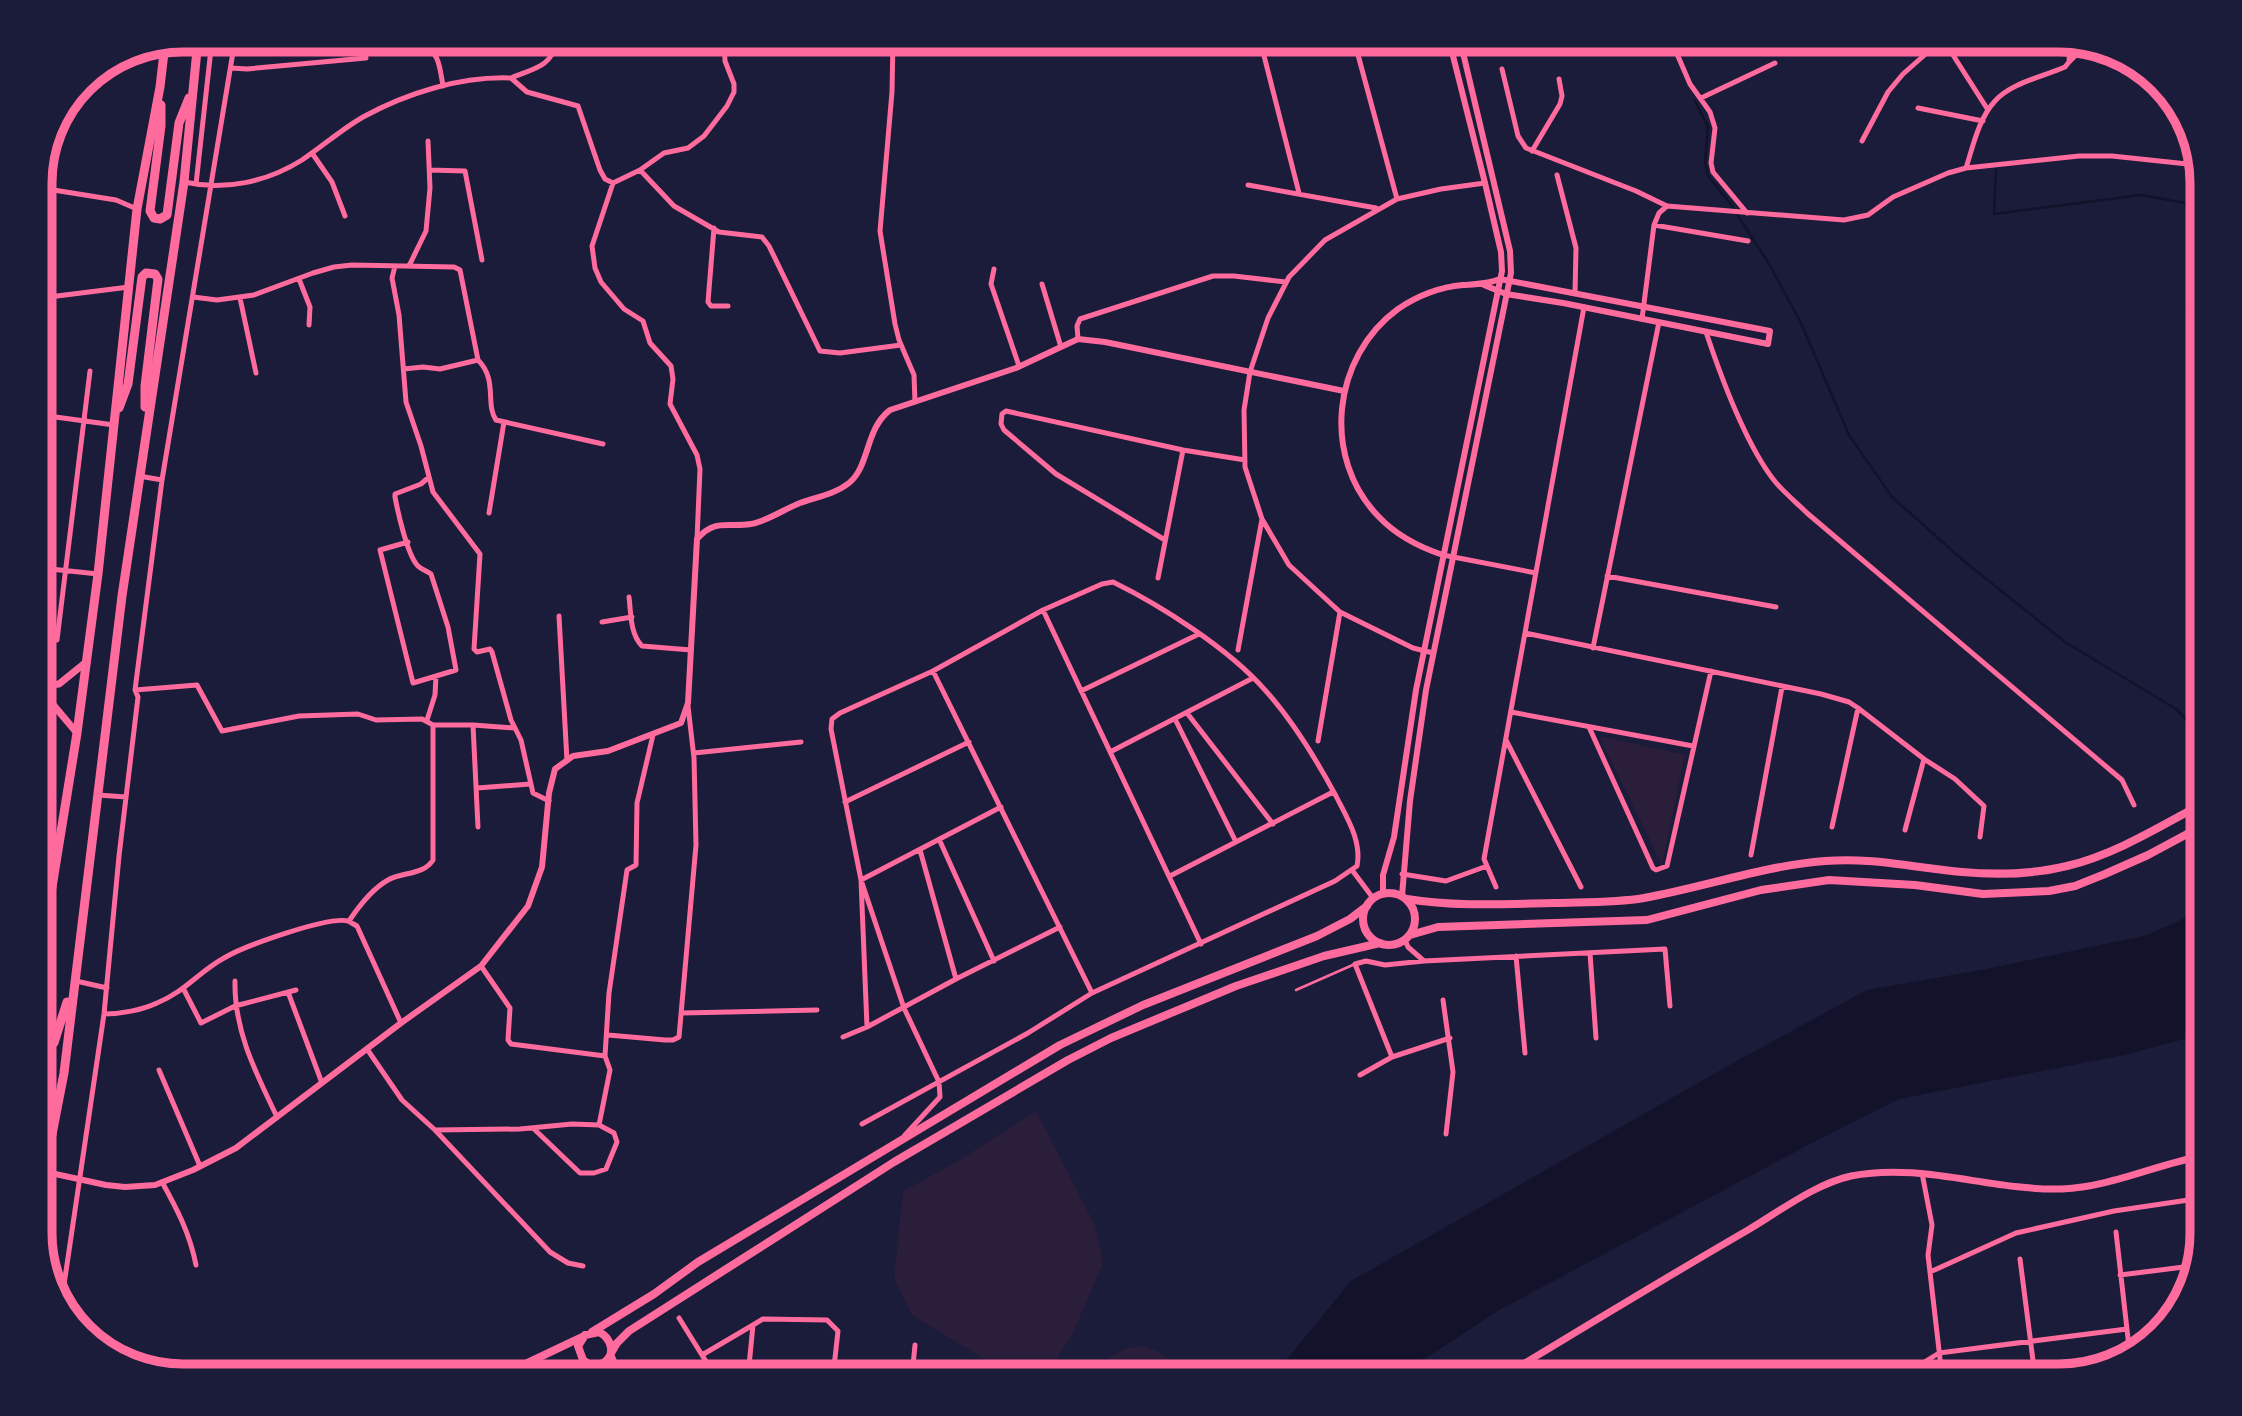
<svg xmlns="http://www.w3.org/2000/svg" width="2242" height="1416" font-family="'Roboto Condensed',sans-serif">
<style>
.green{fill:#2a1e3b}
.water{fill:#12122b}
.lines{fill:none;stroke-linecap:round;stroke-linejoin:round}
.stream{stroke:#12122b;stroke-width:2.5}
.service{stroke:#ff6b9d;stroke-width:2.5}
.minor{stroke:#ff6b9d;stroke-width:5}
.tertiary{stroke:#ff6b9d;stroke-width:6}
.secondary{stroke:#ff6b9d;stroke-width:7}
.primary{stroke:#ff6b9d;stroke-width:8}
.trunk{stroke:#ff6b9d;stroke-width:9}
.rim{fill:none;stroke:#ff6b9d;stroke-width:9}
</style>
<rect width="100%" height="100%" fill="#1b1b3a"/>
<path class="green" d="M1599 736 1685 755 1662 865Z
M1036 1111 1095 1225 1103 1263 1072 1335 1046 1376H1012L912 1315 894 1279 903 1191 955 1163Z
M1142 1346C1158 1350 1173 1358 1179 1376H1098C1107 1356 1120 1348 1142 1346Z"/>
<path class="water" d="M2202 910V1034L2129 1054 1899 1099 1808 1145 1501 1309 1415 1365 1407 1376H1273L1351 1281 1735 1062 1867 990 1987 969 2148 935Z"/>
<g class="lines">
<path class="stream" d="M1695 101 1708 127 1705 162 1708 176 1730 203 1769 264 1801 323 1849 435 1892 497 1965 562 2065 642 2176 709 2202 735
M1996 169 1994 214 2141 195 2202 206
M2202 294 2187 307 2202 519"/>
<path class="service" d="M1296 990 1355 964"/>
<path class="minor" d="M421 40C440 56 439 63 443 86
M473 40 474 42
M893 40 892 92 880 231 895 324 899 340 914 375 915 402
M1141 40 1145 45 1181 40
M1260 40 1299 193
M1354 40 1397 199
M1671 40 1690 84 1710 112 1715 128 1711 163 1713 172 1747 213
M1927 40 1938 45 1956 40
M1948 44 1953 55 1988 110
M429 47 447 40
M2069 62 2083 48
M231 68 247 69 366 58
M1502 69 1518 136 1526 148 1636 191 1667 206 1844 220 1868 215 1893 197 1948 173 1966 168 2079 156H2112L2197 165
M511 78C537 67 549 68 559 40
M1701 98 1775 63
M1918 108 1983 121
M1862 141 1888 92 1903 74 1937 44
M1532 151 1560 104 1562 96 1559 79
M312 153 332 182 345 216
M1966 168C1973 146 1979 118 1995 101 2011 83 2042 77 2065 67L2069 62 2070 44
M430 170 465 171 482 260
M640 170 674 206 719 232 762 237 769 246 820 351 840 353 901 345
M1557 175 1576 248 1575 293
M184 182C225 191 267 182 302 160 323 146 342 129 363 117 407 93 461 76 511 78L527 92 578 106 600 170 605 179 613 183
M196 184 212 40
M1248 185 1376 208
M41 188 116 200 137 209
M1654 225 1748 241
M714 228 708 302 711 306H728
M395 266 392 278 399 315 406 402 421 446 433 492 480 554 474 649 477 652 490 649 492 652 511 720 521 740 533 793 549 801
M409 266 426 231 430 188 428 141
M994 269 991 284 1019 366
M299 279 310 307 309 325
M1042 284 1061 347
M193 297 217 300 254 295 313 273 334 267 352 265 454 267 460 270 478 360C498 380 485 404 496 420L603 444
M41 298 129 287
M240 298 256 373
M1642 319 1654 225 1659 213 1667 206
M1706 332C1721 377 1744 441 1773 479 1782 491 1796 502 1807 513L2122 780 2134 805
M1078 339 1077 326 1080 319 1213 276H1234L1286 282
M404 369 423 367 440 369 478 360
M41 415 114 425
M139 476 162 480
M489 513 504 422
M697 539 700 469 697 455 670 404 673 379 671 366 650 343 643 321 624 309 601 282 595 268 592 246 613 183 640 170 664 153 688 148 704 136 727 106 734 92V84L725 61 724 40
M1165 540 1056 474 1004 430 1001 424 1002 414 1006 411 1183 450 1245 460
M408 542 380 550 413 683 456 670 448 627 431 574C427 571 420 569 417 565 407 553 398 513 395 497V494L421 484 429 477
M1443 555 1536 573
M41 568 98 574
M1607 576 1776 607
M1158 578 1183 450
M629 597C631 613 630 634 642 646L691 650
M1043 610 1201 944
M559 616 567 761
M602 622 632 617
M1525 633 1821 694 1849 702 1858 708 1924 759 1955 779 1984 806 1980 837
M57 640 90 371
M1593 648 1659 322
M1238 650 1262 519
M1433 653 1413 648 1340 612 1289 565 1262 519 1245 467 1244 410 1250 372 1268 318 1289 277 1325 240 1397 199 1441 189 1485 183
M933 671 1092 993
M135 690 197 685 222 731 299 716 358 714 376 720 422 719 433 725H473
M1081 691 1199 634
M1511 712 1693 746
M1187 713 1273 824
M1175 719 1236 842
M427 720 435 695 436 676
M1589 727 1653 868 1656 870 1667 866 1711 671
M1506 740 1581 887
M1318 741 1340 612
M1112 751 1253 678
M694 753 801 742
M477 788 530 784
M98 795 126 797
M845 802 969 742
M478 827 473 725 515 728
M1832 827 1858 708
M1905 830 1924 759
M939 839 994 961
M920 850 956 979
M1751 855 1782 687
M1352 870 1373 898
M1402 874 1446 881 1487 866
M1170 876 1333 792
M1496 887 1484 859 1584 307
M349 921C359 906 372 889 388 880 402 872 424 875 433 860V725
M1405 940 1408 947 1424 961 1665 949 1670 1006
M1590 953 1596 1038
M1516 956 1525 1053
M481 966 510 1008 508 1040 511 1044 605 1056
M76 981 107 988
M235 981C234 1031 256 1073 277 1117
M183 988 201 1023 235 1006 296 990
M288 992 322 1083
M1443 1000 1453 1072 1446 1134
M682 1013 817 1010
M104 1014C121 1014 142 1010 157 1003 183 993 200 971 224 958 244 946 328 916 348 921 350 922 355 925 357 926L401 1023
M867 1027 861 880 1001 807
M608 1035 665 1040H673L679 1037 696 845 694 758 688 706
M843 1037 867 1027 956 979 1060 927
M367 1049 402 1100 435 1130 550 1252 568 1263 583 1266
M1392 1057 1355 964 1366 961 1385 965 1424 961
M159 1070 200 1166
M1360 1075 1392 1057 1450 1038
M862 1124 1028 1033 1092 993 1335 881 1357 866C1362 841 1347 818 1336 796 1316 759 1293 721 1265 690 1229 649 1162 606 1113 582L1102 584 1043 610 933 671 840 713 832 719 831 729 861 880 904 1008 939 1082 940 1097 905 1135
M599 1125 610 1070 605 1056 609 993 627 870 636 865 637 803 653 735
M435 1130 520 1129 572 1124 599 1125 614 1133 617 1142 606 1169 594 1173H580L533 1128
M1922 1173 1932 1225 1928 1255 1942 1376
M162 1182C177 1209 190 1234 196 1265
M2116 1232 2130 1356
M2020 1259 2035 1376
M1930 1272 2016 1233 2114 1211 2202 1198
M2120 1275 2192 1266
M61 1305 104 1014 119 856 138 697 135 690 162 480 235 40
M679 1318 715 1376
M611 1353 621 1376
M702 1355 753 1325
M591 1366 606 1376
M748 1376 753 1325 763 1319 827 1320 838 1331 833 1376
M912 1376 915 1345
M1902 1376 1939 1353 2127 1329"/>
<path class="tertiary" d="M1443 555C1419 547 1397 536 1379 517 1321 458 1332 357 1398 309 1417 296 1441 287 1463 285 1477 284 1487 284 1500 279L1770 331 1768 344 1563 303 1506 294 1484 285
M1383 894V875L1394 837 1416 690 1502 271 1501 252 1485 183 1449 40
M1402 896 1410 801 1426 690 1511 273 1510 251 1460 40
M46 1172 106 1185 125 1187 155 1185 193 1170 236 1148 401 1023 481 966 528 906 542 867 549 793 555 769 573 756 608 751 681 723 688 703 697 539C715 518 727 528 751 524 768 521 784 509 800 503 817 497 835 494 849 483 870 466 865 429 890 410L1016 368 1078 339 1105 342 1344 391"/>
<path class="secondary" d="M41 686 59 684 85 663
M41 700 50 701 77 733
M1508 1376 1515 1369C1593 1322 1670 1275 1748 1230 1780 1211 1815 1184 1851 1176 1922 1162 1991 1191 2062 1189 2110 1187 2155 1165 2202 1156"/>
<path class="primary" d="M1363 919a26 26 0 1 1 52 0a26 26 0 1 1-52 0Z
M1407 899C1456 907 1505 904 1554 903 1584 902 1615 903 1644 898 1706 887 1762 866 1825 861 1872 857 1916 868 1962 872 1995 875 2035 874 2067 866 2114 855 2159 827 2202 804
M1410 935 1438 927 1647 920 1761 890 1829 880 1915 885 1983 894 2049 891 2075 886 2105 874 2148 855 2202 826
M592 1332 654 1294 698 1262 1060 1045 1143 1005 1317 936 1350 919 1367 906
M611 1353 617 1343 629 1331 894 1162 1068 1060 1111 1038 1236 986 1324 956 1380 943
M500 1376 582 1337
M549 1376C557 1372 566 1366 575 1365 585 1363 594 1368 603 1363 617 1355 611 1338 599 1332L585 1335 578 1346 583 1360 591 1366"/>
<path class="trunk" d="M161 105V126L150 211 154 218 160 219 167 215 179 123 189 98
M119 408 128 384 142 277 146 273 155 274 158 279 145 386V407
M45 949 41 1040 43 1044 54 1043 67 1002
M41 955 77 733 98 574 137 209 160 87 165 44
M41 1088 48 1089 52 1099 51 1118
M41 1219 49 1150 64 1073 122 596 184 182 198 40"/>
</g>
<path d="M0 0H2242V1416H0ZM183 52H2059A131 131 0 0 1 2190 183V1233A131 131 0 0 1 2059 1364H183A131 131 0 0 1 52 1233V183A131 131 0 0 1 183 52Z" fill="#1b1b3a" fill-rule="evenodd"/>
<path class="rim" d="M183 52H2059A131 131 0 0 1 2190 183V1233A131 131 0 0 1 2059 1364H183A131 131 0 0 1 52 1233V183A131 131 0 0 1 183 52Z"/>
</svg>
